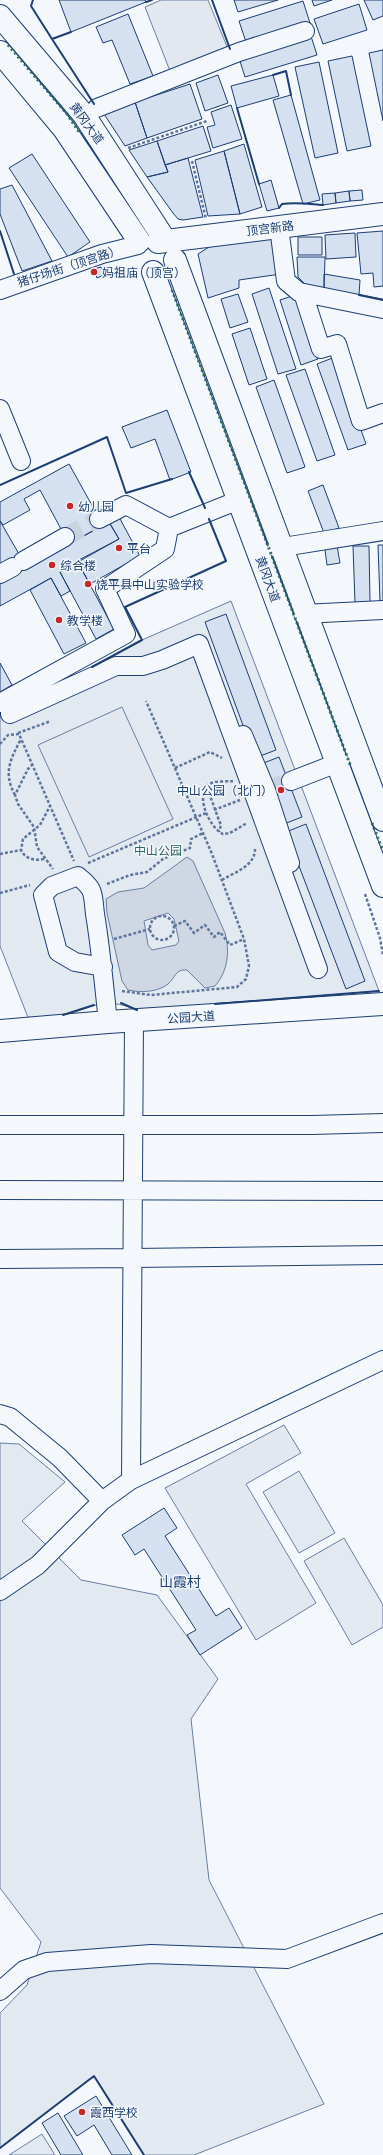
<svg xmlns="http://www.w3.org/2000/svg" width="383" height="2155" font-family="'IBM Plex Sans','Noto Sans SC',sans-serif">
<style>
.green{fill:#e3e9f0;stroke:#687fa3}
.parking{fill:#e3e8f0;stroke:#687fa3}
.water{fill:#cfd7e4;stroke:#687fa3;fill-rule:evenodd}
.building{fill:#d5e0f0;stroke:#1d3f73}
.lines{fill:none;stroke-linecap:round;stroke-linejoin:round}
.minor-tunnel{stroke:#c9d2e0;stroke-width:18;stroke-dasharray:18 9;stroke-linecap:butt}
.minor-casing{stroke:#1d3f73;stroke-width:20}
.major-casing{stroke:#1d3f73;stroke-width:24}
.path{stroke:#5e769c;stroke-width:2.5;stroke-dasharray:3 2;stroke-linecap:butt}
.minor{stroke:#f4f7fb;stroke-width:18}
.major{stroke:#f4f7fb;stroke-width:22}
.hedge{stroke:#2c6c60;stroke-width:3;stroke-dasharray:2 3;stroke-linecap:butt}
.wall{stroke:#1d3f73;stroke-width:2}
.poi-dot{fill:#c62828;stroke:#f4f7fb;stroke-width:1.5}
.labels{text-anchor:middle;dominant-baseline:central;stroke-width:3;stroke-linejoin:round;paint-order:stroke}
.street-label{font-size:12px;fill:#1d3f73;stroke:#f4f7fb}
.poi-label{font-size:12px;fill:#1d3f73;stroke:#f4f7fb;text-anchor:start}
.park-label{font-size:12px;fill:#2c6c60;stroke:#f4f7fb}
.quarter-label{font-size:14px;fill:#1d3f73;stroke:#f4f7fb}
</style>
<rect width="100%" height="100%" fill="#f4f7fb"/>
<path class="green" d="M231 601 379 991 136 1010C103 995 91 1009 61 1016 51 1019 39 1019 29 1020L0 946V717L142 640Z
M0 1443 19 1444 65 1482 22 1521 81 1580 157 1595 218 1679 191 1719 209 1880 324 2104 194 2155H144L94 2076 0 2148V2013L27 1985 41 1942 0 1888Z
M299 1471 335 1533 299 1553 263 1492Z
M344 1538 383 1605V1627L352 1645 304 1561Z
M42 2134 55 2155H9Z"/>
<path class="parking" d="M161 0H208L228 49 170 71 145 7Z
M122 707 173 819 89 857 38 745Z
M284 1425 301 1453 246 1484 316 1603 256 1640 165 1488Z"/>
<path class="water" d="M187 857 193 861 225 933C230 951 228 971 215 986L205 988 187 970C175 969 176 977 168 984 158 992 141 993 128 990L122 981 107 913 106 899 118 892 144 888ZM168 913 174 919 179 941 176 945 152 950 148 945 144 921Z"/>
<path class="building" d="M59 0H145L146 2 71 32Z
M234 0H278L238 12Z
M312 0H332L314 6Z
M364 0H383V16L373 20Z
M303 1 310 23 246 42 239 21Z
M359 4 367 30 323 44 314 19Z
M128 14 153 76 130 84 112 40 103 43 96 27Z
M311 36 317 55 245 77 239 58Z
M383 50V121L369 53Z
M352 56 371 146 347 151 328 61Z
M319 62 338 153 315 158 295 67Z
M218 75 228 103 205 111 196 83Z
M273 75 279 96 237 108 231 86Z
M190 84 202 119 147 138 135 102Z
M291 95 320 200 303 204 273 100Z
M135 102 147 138 125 146 104 114Z
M231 105 242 139 213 148 207 127 215 125 211 112Z
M203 126 211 151 165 165 157 141Z
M157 141 168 172 147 177 129 150Z
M244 144 262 207 240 214 224 151Z
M224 151 240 214 208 216 195 160Z
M32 154 90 242 68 257 9 168Z
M188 158 203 217 183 220 178 219 173 213 147 177 168 172 165 165Z
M271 180 279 208 267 211 259 184Z
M12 185 52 261 22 271 0 214V189Z
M362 190 363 200 350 201 349 191Z
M349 191 350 201 336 203 335 193Z
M335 193 336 203 323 205 322 194Z
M383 231V286L374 287 373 273 361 274 357 233Z
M355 233 356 257 326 259 325 235Z
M276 237 281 274 239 280V288L208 298 198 254 217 242Z
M298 237H322V255H298Z
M297 257H325L324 289 306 285 298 277Z
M101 267 104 275 97 278 94 269Z
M324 274 360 280 359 295 324 289Z
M269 288 296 369 278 374 252 294Z
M238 294 248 322 230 328 221 299Z
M298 294 318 359 301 365 280 300Z
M250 328 267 379 249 385 232 334Z
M335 357 366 444 348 450 317 364Z
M305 369 335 455 317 461 286 375Z
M274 380 305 467 287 473 256 387Z
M167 410 191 472 170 480 155 439 131 448 122 427Z
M69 464 103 525 69 544 40 490 24 499 30 510 3 525 0 521V502Z
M323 485 339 528 324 533 308 491Z
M119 517 140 556 90 584 77 561 119 539 109 522Z
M0 521 27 568 17 573 0 568Z
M109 522 119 539 60 572 70 591 61 596 51 578 0 606V583Z
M335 534 340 563 327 565 323 535Z
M378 545H383V601H380Z
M353 546H369L370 602 355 603Z
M77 561 114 629 96 639 60 572Z
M51 578 86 643 64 654 30 590Z
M226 614 276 750 255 758 205 622Z
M0 663 12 685 0 692Z
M279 757 302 817 284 824 261 764Z
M306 824 365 981 346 989 286 832Z
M164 1508 177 1528 165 1536 216 1616 229 1608 242 1628 200 1655 187 1635 196 1630 144 1549 135 1555 122 1535Z
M96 2096 132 2155H112L94 2125 77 2136 64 2116Z
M58 2113 83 2155H61L42 2123Z"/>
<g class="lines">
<path class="minor-tunnel" d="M65 537 99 519
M266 790 291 781"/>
<g class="minor-casing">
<path id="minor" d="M97 108 239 52 305 31
M279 227 286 281 299 292 383 309
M0 290 102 254 138 245
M303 293 321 349 337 344 361 421 383 413
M0 409 21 461
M169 528 239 500
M277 548 383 531
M23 561 65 537
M0 574 13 567
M303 614 383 610
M0 703 126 634 105 589 165 549 169 528 126 505 99 519
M10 714 116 666H143L162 660 199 644 318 969
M243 735 266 790 290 863
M291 781 340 762
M103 967 75 962 58 952 43 895 52 886 78 876C82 880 88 884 91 890 94 896 94 907 95 914 101 950 104 986 108 1022
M0 1125H312L383 1123
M0 1190 383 1191
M134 1258 383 1255
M0 1259 134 1258
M0 1414 10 1417 60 1458 102 1501
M131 1480 134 1021
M0 1591 38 1565 102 1501 131 1480 383 1360
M0 1991 24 1970 47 1962 151 1954 287 1959 383 1923"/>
</g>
<g class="major-casing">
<path id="major" d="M0 16 84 115 163 237
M0 52 64 129 139 241
M158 242 383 214
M175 260 383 820
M153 272 383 886
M0 1031 108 1022 383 1004"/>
</g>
<path class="path" d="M128 148 207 121
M192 161 206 219
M18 733 51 721
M0 744 8 735 19 734 74 861
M33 764 28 769 15 795 18 804 34 827 37 847 53 869
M175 768 210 752 222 758
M233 781C225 782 214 780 208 785 195 797 210 828 223 834L230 833 247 823
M206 789C210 792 217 817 221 825L219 832
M15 795C3 773 10 760 21 739
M214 810 240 800
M0 854 21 850
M44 859C35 861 25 859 21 850L23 839 40 825 50 806
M88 863 206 813
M222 880C235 872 255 866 255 849
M107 884 130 875 147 872 163 859 190 848 191 839 203 833
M0 893 30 885
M365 894 380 938 383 955
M150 928a12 12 0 1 1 24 0a12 12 0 1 1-24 0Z
M174 926 185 921 194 933 205 925 214 937 220 932 230 945 244 939
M114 939 150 929
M122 991 151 995 237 987 246 979 249 966 244 939 212 854 146 701"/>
<use href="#minor" class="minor"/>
<use href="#major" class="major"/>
<path class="hedge" d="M8 45 67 114 79 132
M172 290 351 767
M372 823 383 851"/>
<path class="wall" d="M33 0 31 6 52 39
M212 0 230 49
M146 2 152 0
M71 32 52 39 94 104
M273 75 286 71 291 95
M237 108 259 184
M279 208 282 204C296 202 309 204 323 205
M0 231 14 274
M359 295 383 300
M189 472 205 508
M0 485 107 437 126 493 172 479
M92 667 142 640 125 607 226 561 209 519
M121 1003 137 1010
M215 1004 379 991
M63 1015 94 1005
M0 2148 94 2076 144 2155"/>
</g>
<g class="poi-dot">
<circle cx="94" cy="272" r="4"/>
<circle cx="70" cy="506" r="4"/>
<circle cx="119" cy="548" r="4"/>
<circle cx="52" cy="565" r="4"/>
<circle cx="88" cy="584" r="4"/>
<circle cx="59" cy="620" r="4"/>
<circle cx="281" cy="790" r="4"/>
<circle cx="82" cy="2112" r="4"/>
</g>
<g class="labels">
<g class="street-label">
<text transform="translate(87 123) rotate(54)">黄冈大道</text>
<text transform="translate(270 228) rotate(-7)">顶宫新路</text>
<text transform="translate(69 266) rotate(-18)">猪仔场街（顶宫路）</text>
<text transform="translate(268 579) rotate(70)">黄冈大道</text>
<text transform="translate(191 1017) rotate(-4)">公园大道</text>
</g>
<g class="poi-label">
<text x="102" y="272">妈祖庙（顶宫）</text>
<text x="78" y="506">幼儿园</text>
<text x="127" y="548">平台</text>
<text x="60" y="565">综合楼</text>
<text x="96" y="584">饶平县中山实验学校</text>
<text x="67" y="620">教学楼</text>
<text x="273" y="790" text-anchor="end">中山公园（北门）</text>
<text x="90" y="2112">霞西学校</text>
</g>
<g class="park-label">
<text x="158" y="850">中山公园</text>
</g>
<g class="quarter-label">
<text x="180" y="1582">山霞村</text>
</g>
</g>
</svg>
